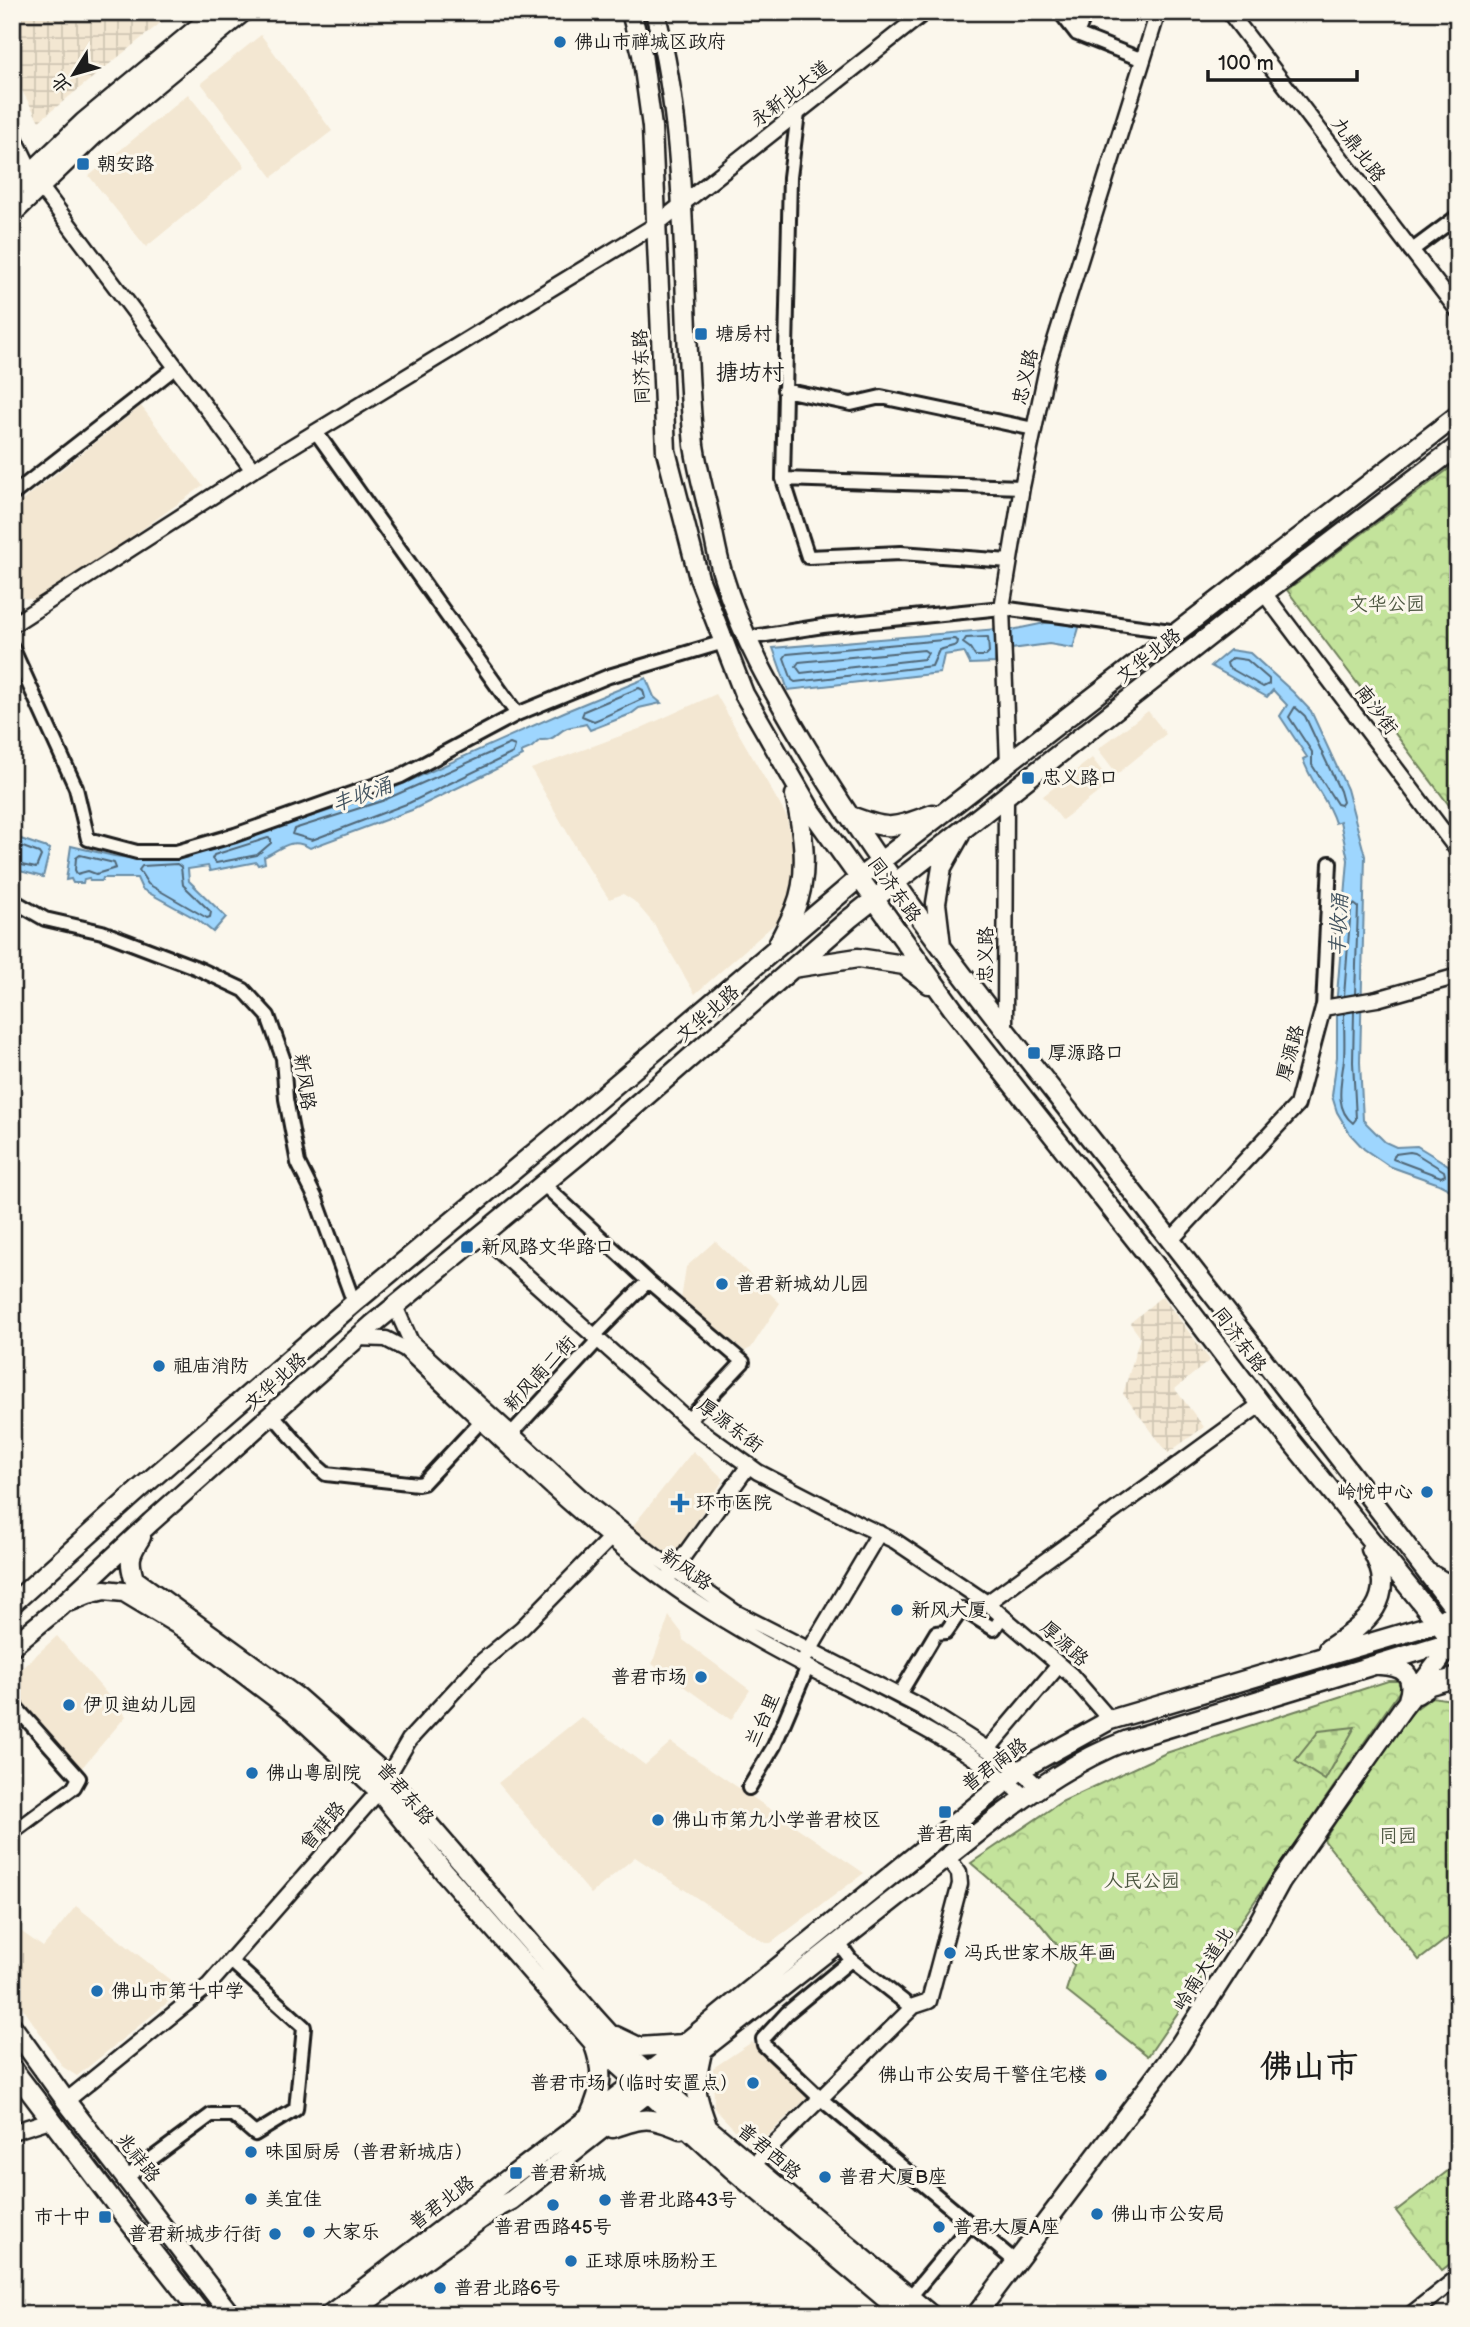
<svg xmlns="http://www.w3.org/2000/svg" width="1470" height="2327" font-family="'Balsamiq Sans','LXGW WenKai TC',sans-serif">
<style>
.built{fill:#f3e7d2}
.industrial{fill:url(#industrial-grid)}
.forest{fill:url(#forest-crowns);stroke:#70805c;stroke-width:2}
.cemetery{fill:url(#cemetery-stones);stroke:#70805c;stroke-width:2}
.water{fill:#9ed6fe;stroke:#6a8ca4;stroke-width:2}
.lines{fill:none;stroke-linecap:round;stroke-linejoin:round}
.shore{stroke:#506676;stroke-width:2}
.minor-casing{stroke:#1c1c1c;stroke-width:18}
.tertiary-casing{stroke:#1c1c1c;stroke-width:19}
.secondary-casing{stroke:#1c1c1c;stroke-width:23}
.minor{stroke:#fbf7ec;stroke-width:12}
.tertiary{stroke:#fbf7ec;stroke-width:14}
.secondary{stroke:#fbf7ec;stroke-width:18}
.poi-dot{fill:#1f6fb2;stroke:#fbf7ec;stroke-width:2.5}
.labels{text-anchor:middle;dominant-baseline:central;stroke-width:6;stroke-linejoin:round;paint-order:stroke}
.poi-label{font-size:19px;fill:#1c1c1c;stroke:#fbf7ec;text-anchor:start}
.street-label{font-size:19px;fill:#1c1c1c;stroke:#fbf7ec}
.park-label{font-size:19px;fill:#4e5842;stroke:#fbf7ec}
.water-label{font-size:21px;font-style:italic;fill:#435460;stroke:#fbf7ec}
.quarter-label{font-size:23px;fill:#1c1c1c;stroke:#fbf7ec}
.town-label{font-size:33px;font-weight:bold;fill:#1c1c1c;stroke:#fbf7ec}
</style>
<defs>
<pattern id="industrial-grid" width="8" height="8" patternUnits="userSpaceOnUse" patternTransform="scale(1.75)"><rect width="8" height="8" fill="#f3e7d2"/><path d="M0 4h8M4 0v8" fill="none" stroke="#d0c6b4"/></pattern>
<pattern id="forest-crowns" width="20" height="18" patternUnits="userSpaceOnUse" patternTransform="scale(1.75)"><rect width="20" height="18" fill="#c3e39b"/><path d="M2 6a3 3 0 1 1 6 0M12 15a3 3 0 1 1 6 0" fill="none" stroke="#a7c285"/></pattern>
<pattern id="cemetery-stones" width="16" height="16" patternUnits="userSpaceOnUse" patternTransform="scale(1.75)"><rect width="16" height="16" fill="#c3e39b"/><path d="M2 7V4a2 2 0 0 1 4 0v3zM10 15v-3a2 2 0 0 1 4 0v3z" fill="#a7c285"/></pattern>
</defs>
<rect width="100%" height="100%" fill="#fbf7ec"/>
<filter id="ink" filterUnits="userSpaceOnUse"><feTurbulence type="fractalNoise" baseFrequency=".0143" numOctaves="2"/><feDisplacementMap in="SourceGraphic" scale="14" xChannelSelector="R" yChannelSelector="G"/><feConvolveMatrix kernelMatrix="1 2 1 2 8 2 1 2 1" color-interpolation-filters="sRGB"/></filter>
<g filter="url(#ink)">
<path class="built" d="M261 35 332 131 272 177 201 83Z
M188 94 245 166 146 247 89 176Z
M141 406 203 486 41 601 18 597 12 594V509Z
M716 694 787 817 794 857V889L778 921 695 994 653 923 634 901 623 894 609 899 583 860 531 769 639 729Z
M1148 711 1166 734 1117 774 1098 749Z
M1092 758 1111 783 1062 820 1043 796Z
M715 1241 780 1303 751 1348 745 1351 681 1300 686 1267Z
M693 1451 724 1479 673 1557 632 1527Z
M669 1616 682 1633 683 1640 750 1690 731 1720 652 1664Z
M57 1636 126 1716 79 1771 12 1694V1677Z
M581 1717 645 1765 671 1742 864 1873 771 1943H765L635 1857 591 1894 498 1783Z
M76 1906 183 1990 77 2076 63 2067 12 1992V1925L43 1947Z
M752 2042 807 2098 753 2149 714 2108 713 2068Z"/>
<path class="industrial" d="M12 12H174L39 121 12 73Z
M1162 1296 1210 1360 1175 1389 1204 1427 1168 1453 1123 1394 1140 1337 1130 1323Z"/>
<path class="forest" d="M1458 462V817L1287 590Z
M1388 1681H1398L1401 1689 1148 2056 1066 1991 1074 1965 1037 1920 971 1863 1061 1802 1166 1753Z
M1432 1697 1458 1701V1930L1419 1960 1324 1840 1402 1719Z
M1458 2163V2258L1442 2270 1396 2211Z"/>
<path class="cemetery" d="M1355 1727 1325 1780 1295 1761 1319 1731Z"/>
<path class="water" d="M1081 621 1073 648 1049 644 1011 649V630L1045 623Z
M997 629 995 663 970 664 964 652 944 655 940 673 788 690 773 648Z
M1230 650 1250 653 1293 692 1311 711 1347 789 1365 856 1360 1062 1363 1120 1385 1142 1396 1147 1417 1146 1458 1171V1194L1439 1184 1389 1166 1364 1149 1350 1134 1337 1112 1332 1096 1337 1057V995L1348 860 1340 821 1335 823C1328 799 1310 782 1303 759L1307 757 1280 716 1287 705 1273 690 1267 697 1211 666Z
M646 678 654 697 661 703 639 708 631 714 590 730 586 724C580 726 573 726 567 728 556 732 556 741 540 740L531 748 521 752 523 756 412 810 310 848C290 836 280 850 264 857L265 863 258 865 256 862 210 871 208 866 188 869 189 881 226 917 213 932 198 920 142 889 137 878H103L102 881H90L89 878 84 879 83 883H73L71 879 66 880 71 846 114 856 138 859 169 858 202 852 380 794 564 712Z
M12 836 50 849 43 877 12 869Z"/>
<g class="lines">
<path class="shore" d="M988 637 989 653 986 656H975L970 648 963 643 966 638Z
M954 639 958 641 957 645 939 650 932 666 795 682 792 680 784 658 787 654Z
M924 650 928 653 924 659 801 673 796 666 799 662Z
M1233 658 1247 660 1269 679V684L1263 687 1228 667 1227 663Z
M639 688 643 690 645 698C628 705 612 714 594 721L582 716 584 711Z
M1295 707 1305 716 1340 791 1343 802 1341 805 1337 804 1312 765V752L1289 717Z
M510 744 515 746 513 753 409 803 312 840 292 834 294 829 382 801Z
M268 838 271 839V843L257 855 216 863 212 859 214 855Z
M12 843 39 853 41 856 36 868 12 863
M80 855 114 863 116 868 96 874 88 871 77 874 75 870 76 858Z
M177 864 181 867 183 885 211 912 210 917 207 918 148 884 139 870 142 866Z
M1344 996 1351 907 1354 904 1358 907 1355 994
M1344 1013C1344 1028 1345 1044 1344 1059 1342 1080 1333 1108 1353 1123L1356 1119 1353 1062 1354 1012
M1410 1152 1415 1153 1444 1171 1445 1175 1441 1177 1393 1159 1395 1154Z"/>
<g class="minor-casing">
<path id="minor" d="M1060 12 1077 34 1143 60
M1077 34 1086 12
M798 113 790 177 783 479 808 557 901 553 1009 561
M1411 251 1458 216
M784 390 851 404 881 397 1034 429
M316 432 517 714
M783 479 1022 487
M12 495 176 367
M747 638 823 626 1002 608 1178 632
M12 647 76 788 88 839 137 852H176L235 835 401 776 517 714 609 676 724 642
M12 900 45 919 102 932 197 968 244 990 268 1016 283 1058 286 1099 298 1163 316 1199 354 1303
M1323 1008 1330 863
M543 1184 648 1281 743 1362 688 1420
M594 1336 648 1281
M272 1414 318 1467 326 1474 418 1484 423 1483 481 1421
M511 1434 598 1340
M899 1695 936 1633 946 1632 962 1609 994 1629 1002 1617
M12 1703 79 1778 74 1787 12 1833
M749 1788 774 1746 808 1666
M838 1942 851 1960 912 2008
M851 1960 787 2013 763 2039 764 2045 821 2099 1016 2262
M127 2177 211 2115H233L255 2134 296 2109 304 2027 231 1961
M910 2297 970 2225"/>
</g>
<g class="tertiary-casing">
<path id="tertiary" d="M1229 12 1458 311
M12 132 31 171
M40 186 253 470
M1264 593 1458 851
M12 625 253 470 657 224 925 12
M1008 764 1002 608 1022 487 1048 363 1158 12
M1005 1030 1006 795
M481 1235 697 1428 758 1472 855 1522 895 1541 987 1603 1071 1675 1110 1720
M1171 1240 1297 1105 1323 1008 1377 999 1458 976
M395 1306 411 1342 591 1506 655 1556 735 1612 921 1707 1020 1770 1039 1787
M357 1338 386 1339 405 1349C496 1434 584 1526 688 1597 754 1642 831 1678 901 1716 945 1740 988 1763 1025 1797
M670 1575 749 1465
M987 1603 1261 1404
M806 1656 879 1533
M988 1749 1059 1665
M66 2101 208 1986 379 1791 409 1740 480 1663 522 1628 615 1533
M12 2132 50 2120
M752 2166 914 2006 929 2001 960 1884 959 1873 947 1857
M1410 2315 1458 2277"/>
</g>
<g class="secondary-casing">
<path id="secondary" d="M631 12 642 54 652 127 666 451 699 578 744 694 810 809 953 1009 1153 1262 1261 1404 1458 1648
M655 12C692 151 680 303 694 445 697 466 703 488 708 509 713 530 716 551 722 572 742 640 775 695 811 755 891 887 987 1008 1083 1129 1210 1289 1334 1451 1458 1613
M12 191 84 122 217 12
M12 214 94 135 243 12
M848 815C889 831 892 829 933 814
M778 944C784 932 790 921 795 909 810 873 803 832 795 795
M941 945 936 903 942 867 960 835
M793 968 858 958 904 965 929 984
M141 1537C130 1554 128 1559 134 1579L297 1697 387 1776 595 2018 635 2062 709 2129 931 2315
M1429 1573 1444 1582H1458
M71 1601 88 1594 104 1590 124 1592 182 1627 293 1711 379 1791 445 1873 593 2042 732 2169 905 2315
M12 1604 142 1487 354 1303 568 1125 859 878 1458 415
M12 1646 60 1607 151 1522 372 1325 582 1152 849 919 1264 593 1458 446
M1328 1649C1367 1623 1400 1599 1371 1549
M1380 1665C1404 1666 1416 1675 1408 1700
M1417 1694 1430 1685 1458 1677
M12 2026 66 2101 231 2315
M616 2036 639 2047 684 2044
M702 2052C694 2086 694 2090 706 2123
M12 2068 116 2205 202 2315
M590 2115C602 2088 604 2073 594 2045
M613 2128C644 2117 649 2116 680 2129
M329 2315 658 2065 1020 1770 1110 1720 1438 1623 1447 1616
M348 2315 495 2209 512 2200 993 1821C1037 1788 1076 1760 1128 1740L1453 1641
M976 2315 1179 2046 1258 1923 1281 1881 1402 1709 1455 1640"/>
</g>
<use href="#minor" class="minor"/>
<use href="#tertiary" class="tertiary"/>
<use href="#secondary" class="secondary"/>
</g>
</g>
<g class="poi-dot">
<circle cx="560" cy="42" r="7"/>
<rect x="76" y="157" width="14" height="14" rx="3.5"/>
<rect x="694" y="327" width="14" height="14" rx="3.5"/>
<rect x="1021" y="771" width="14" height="14" rx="3.5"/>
<rect x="1027" y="1046" width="14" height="14" rx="3.5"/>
<rect x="460" y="1240" width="14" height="14" rx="3.5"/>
<circle cx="722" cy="1284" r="7"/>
<circle cx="159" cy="1366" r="7"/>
<circle cx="1427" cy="1492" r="7"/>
<path d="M676.5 1492.5h7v7h7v7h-7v7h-7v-7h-7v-7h7z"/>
<circle cx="897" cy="1610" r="7"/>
<circle cx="701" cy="1677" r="7"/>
<circle cx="69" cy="1705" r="7"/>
<circle cx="252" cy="1773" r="7"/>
<rect x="938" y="1805" width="14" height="14" rx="3.5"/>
<circle cx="658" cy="1820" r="7"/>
<circle cx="950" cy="1953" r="7"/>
<circle cx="97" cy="1991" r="7"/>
<circle cx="1101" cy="2075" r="7"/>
<circle cx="753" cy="2083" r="7"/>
<circle cx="251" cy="2152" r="7"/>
<rect x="509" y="2166" width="14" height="14" rx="3.5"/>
<circle cx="825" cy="2177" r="7"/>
<circle cx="251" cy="2199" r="7"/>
<circle cx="605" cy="2200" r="7"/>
<circle cx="553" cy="2205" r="7"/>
<circle cx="1097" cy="2214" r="7"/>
<rect x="98" y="2210" width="14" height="14" rx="3.5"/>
<circle cx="939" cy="2227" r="7"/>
<circle cx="309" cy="2232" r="7"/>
<circle cx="275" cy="2234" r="7"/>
<circle cx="571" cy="2261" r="7"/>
<circle cx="440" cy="2288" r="7"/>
</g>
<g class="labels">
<g class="poi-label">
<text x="574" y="42">佛山市禅城区政府</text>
<text x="97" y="164">朝安路</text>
<text x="715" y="334">塘房村</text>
<text x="1042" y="778">忠义路口</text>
<text x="1048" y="1053">厚源路口</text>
<text x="481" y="1247">新风路文华路口</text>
<text x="736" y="1284">普君新城幼儿园</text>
<text x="173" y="1366">祖庙消防</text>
<text x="1413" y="1492" text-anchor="end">岭悦中心</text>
<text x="696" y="1503">环市医院</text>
<text x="911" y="1610">新风大厦</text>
<text x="687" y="1677" text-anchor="end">普君市场</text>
<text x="83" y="1705">伊贝迪幼儿园</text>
<text x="266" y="1773">佛山粤剧院</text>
<text x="672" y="1820">佛山市第九小学普君校区</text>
<text x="945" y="1834" text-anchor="middle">普君南</text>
<text x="964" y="1953">冯氏世家木版年画</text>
<text x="111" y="1991">佛山市第十中学</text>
<text x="1087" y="2075" text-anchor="end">佛山市公安局干警住宅楼</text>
<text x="739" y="2083" text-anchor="end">普君市场（临时安置点）</text>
<text x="265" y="2152">味国厨房（普君新城店）</text>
<text x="530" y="2173">普君新城</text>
<text x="839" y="2177">普君大厦B座</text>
<text x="265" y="2199">美宜佳</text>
<text x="619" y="2200">普君北路43号</text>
<text x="1111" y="2214">佛山市公安局</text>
<text x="91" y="2217" text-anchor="end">市十中</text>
<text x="553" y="2227" text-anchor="middle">普君西路45号</text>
<text x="953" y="2227">普君大厦A座</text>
<text x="323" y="2232">大家乐</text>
<text x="261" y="2234" text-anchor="end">普君新城步行街</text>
<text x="585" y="2261">正球原味肠粉王</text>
<text x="454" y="2288">普君北路6号</text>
</g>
<g class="street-label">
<text transform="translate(791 94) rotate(-38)">永新北大道</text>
<text transform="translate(1358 150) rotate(53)">九鼎北路</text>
<text transform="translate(642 367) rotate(-92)">同济东路</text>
<text transform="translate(1026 377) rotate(-77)">忠义路</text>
<text transform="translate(1149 656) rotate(-38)">文华北路</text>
<text transform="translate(1376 710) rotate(53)">南沙街</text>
<text transform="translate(894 890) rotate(54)">同济东路</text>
<text transform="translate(986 955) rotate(-90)">忠义路</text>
<text transform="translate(708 1014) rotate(-41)">文华北路</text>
<text transform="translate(1291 1053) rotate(-75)">厚源路</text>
<text transform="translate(304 1082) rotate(82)">新风路</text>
<text transform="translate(1239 1340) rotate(53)">同济东路</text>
<text transform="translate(540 1374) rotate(-47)">新风南二街</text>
<text transform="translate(276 1382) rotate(-42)">文华北路</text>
<text transform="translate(730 1426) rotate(37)">厚源东街</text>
<text transform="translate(686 1570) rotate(35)">新风路</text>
<text transform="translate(1064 1644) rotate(42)">厚源路</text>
<text transform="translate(763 1720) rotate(-65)">兰台里</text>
<text transform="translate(995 1765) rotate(-36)">普君南路</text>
<text transform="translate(405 1794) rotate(49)">普君东路</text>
<text transform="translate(323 1826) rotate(-49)">曾祥路</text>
<text transform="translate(1204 1969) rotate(-58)">岭南大道北</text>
<text transform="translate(769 2152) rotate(40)">普君西路</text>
<text transform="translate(138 2158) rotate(52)">兆祥路</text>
<text transform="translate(442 2203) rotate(-37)">普君北路</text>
</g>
<g class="park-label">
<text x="1387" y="604">文华公园</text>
<text x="1398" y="1836">同园</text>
<text x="1142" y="1881">人民公园</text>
</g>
<g class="water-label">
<text transform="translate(362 795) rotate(-20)">丰收涌</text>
<text transform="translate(1339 925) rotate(-87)">丰收涌</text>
</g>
<g class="quarter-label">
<text x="750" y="373">搪坊村</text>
</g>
<g class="town-label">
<text x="1309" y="2067">佛山市</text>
</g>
</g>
<rect width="1470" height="2327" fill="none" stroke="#fbf7ec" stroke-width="42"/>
<rect x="21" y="21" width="1428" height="2285" fill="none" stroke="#1c1c1c" stroke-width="2.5" filter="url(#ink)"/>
<g transform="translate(74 74) rotate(233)" stroke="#fbf7ec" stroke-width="5" paint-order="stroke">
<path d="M0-5L12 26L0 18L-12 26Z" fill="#1c1c1c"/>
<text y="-10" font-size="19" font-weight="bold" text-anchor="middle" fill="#1c1c1c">北</text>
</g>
<path d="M1208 70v10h149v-10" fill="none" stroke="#1c1c1c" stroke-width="3.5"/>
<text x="1218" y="70" font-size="21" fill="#1c1c1c" stroke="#fbf7ec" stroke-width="5" paint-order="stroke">100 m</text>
</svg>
